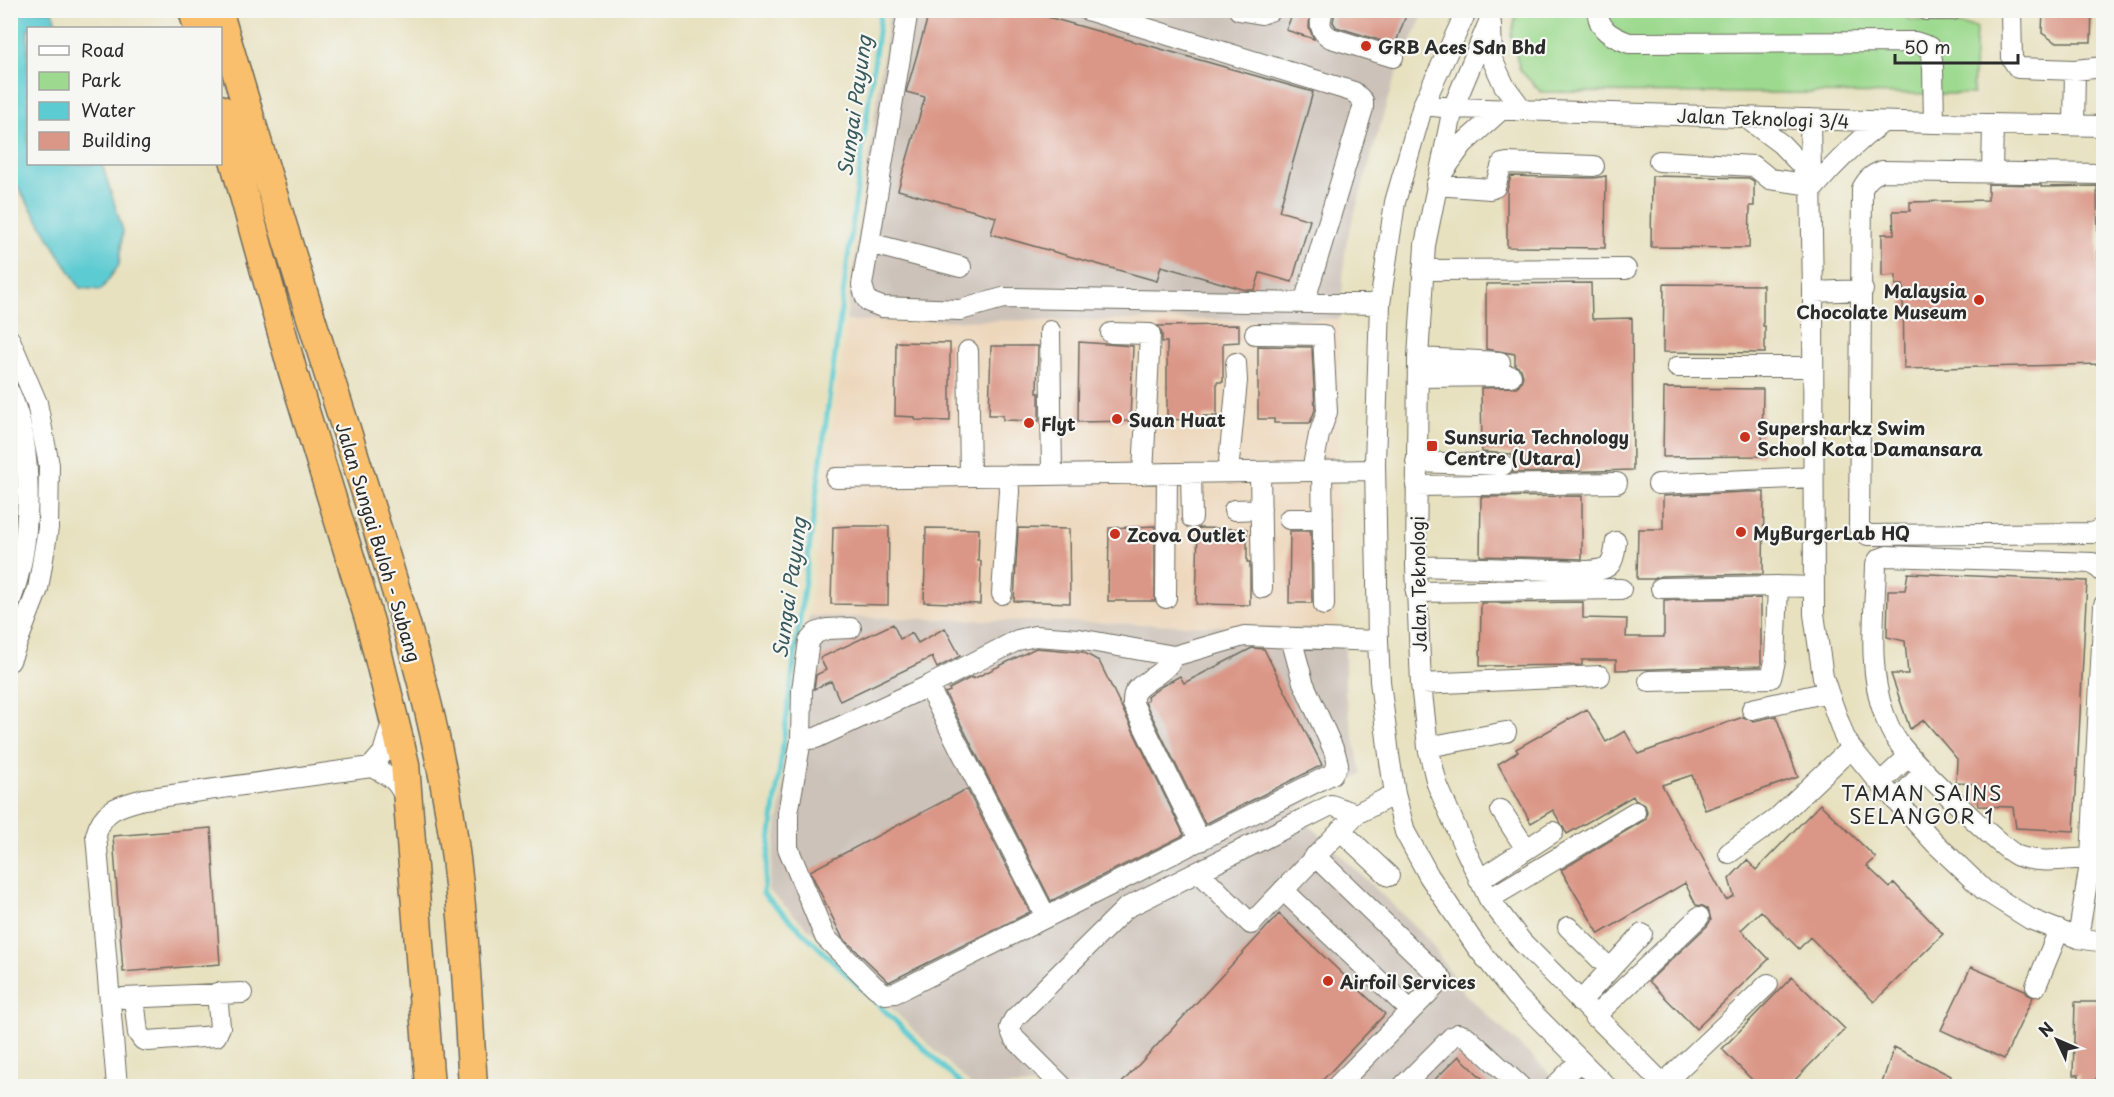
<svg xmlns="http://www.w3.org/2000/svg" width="2114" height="1097" font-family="'Playpen Sans',sans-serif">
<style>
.built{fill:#edd7bb}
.industrial{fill:#ccc2b9}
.green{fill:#9dda8f;stroke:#64825d;stroke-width:1.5}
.water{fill:#5dcbd2;stroke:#447b7e;stroke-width:1.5}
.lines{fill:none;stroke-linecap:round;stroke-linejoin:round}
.stream{stroke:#5dcbd2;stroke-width:5}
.building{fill:#da9686}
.minor-casing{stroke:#6d6b5f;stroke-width:22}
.highway-casing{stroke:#6d6b5f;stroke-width:31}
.minor{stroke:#fff;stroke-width:20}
.highway{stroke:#f9bf6c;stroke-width:28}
.poi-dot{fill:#c8321e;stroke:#f6f6f2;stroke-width:2}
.labels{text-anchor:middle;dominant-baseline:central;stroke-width:4.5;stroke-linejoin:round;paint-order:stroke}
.poi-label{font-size:18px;font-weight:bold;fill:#2b2b2b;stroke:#f6f6f2;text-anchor:start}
.street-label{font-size:18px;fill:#2b2b2b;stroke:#f6f6f2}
.water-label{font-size:20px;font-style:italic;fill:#3a5b5d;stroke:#f6f6f2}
.neighbourhood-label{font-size:20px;letter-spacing:1.5px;fill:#2b2b2b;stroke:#f6f6f2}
</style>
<rect width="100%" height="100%" fill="#f6f6f2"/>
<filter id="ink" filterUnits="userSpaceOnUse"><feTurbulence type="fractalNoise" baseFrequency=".0167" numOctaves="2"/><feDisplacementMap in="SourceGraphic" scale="12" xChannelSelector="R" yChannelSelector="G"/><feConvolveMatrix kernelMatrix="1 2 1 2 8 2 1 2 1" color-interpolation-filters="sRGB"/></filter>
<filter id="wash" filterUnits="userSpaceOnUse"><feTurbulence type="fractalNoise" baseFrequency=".008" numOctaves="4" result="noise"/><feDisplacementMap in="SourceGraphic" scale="24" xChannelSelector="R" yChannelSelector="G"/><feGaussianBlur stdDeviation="1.35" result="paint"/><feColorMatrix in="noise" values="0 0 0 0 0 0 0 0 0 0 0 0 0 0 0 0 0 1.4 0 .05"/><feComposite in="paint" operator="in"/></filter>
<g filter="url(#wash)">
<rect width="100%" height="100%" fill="#e7e1bf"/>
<path class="built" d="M1340 319 1336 629 809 616 846 321Z"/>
<path class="industrial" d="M889 11H1425L1392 85 1346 243 1340 319 846 321Z
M809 616 1345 629V693L1361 774 1294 810 1428 939 1465 994 1563 1086H972L768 890Z"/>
<path class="green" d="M1517 11H1906L1907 19 1976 27 1973 94 1541 92 1520 70 1511 36Z"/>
<path class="water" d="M11 10 52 11 58 28H28V164H102L123 231 119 265 101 290 80 288 11 176Z"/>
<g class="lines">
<path class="stream" d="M881 10 763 894 963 1086"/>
</g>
<g id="blocks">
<path class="building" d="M930 10H1023L1313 92 1279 211 1310 220 1292 282 1260 273 1255 290H1246L1161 266 1157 281 991 234 996 217 898 190 925 97 906 92Z
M1294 10H1310L1309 28 1314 39 1286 30Z
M1335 10H1408L1395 45 1336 27 1333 22Z
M2043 10H2092L2091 42H2055L2042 33Z
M1511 176 1594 178 1606 176 1605 248 1507 247V190Z
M1652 176 1749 178 1754 181V206H1750L1749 248 1651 247Z
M1988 184 2041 185V187L2097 186 2100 364 1904 369 1903 285H1896V275L1882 276V234H1894L1893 211H1910V202L1988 200Z
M1591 283 1592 319 1632 318 1633 470 1512 473 1515 465 1511 454 1482 452 1481 388 1517 387 1521 382 1523 376 1521 369 1515 365V354L1486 349V284Z
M1664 284 1763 285V326H1765V353L1663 352Z
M1239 325V342L1223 343V382H1217V416H1203V421L1167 419V342H1162V334L1158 326Z
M896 342 950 343V421L915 420V417L895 416Z
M1079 342 1133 346 1130 421 1078 422Z
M991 346H1038L1037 393H1039V421L1003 420V415H989Z
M1258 346 1312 347 1315 410 1310 423H1274V419H1258Z
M1664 388 1763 389 1762 456 1663 457Z
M1745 492H1764L1763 574 1661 576 1654 579H1637L1638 529H1663V496Z
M1582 496V559L1480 556 1481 497Z
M852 526H889L888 605 831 604 833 527Z
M1155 526V601H1108L1109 528Z
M926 528 979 529 978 561H981L980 604 924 602Z
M1018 528 1069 529 1070 603 1014 601Z
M1198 528 1247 529V562H1250V605L1196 604Z
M1290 531H1311L1312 603H1289Z
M1908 573 2087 581 2074 831 2016 828 2013 807 1978 806 1977 784 1956 783 1957 759 1924 720 1910 729 1891 674H1908L1905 641 1887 637 1888 590H1905Z
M1761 598V666L1616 670V660H1582V665L1480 666 1481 603 1583 602V618L1627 619 1626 637H1664V600Z
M893 624 900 639 912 633 918 643 945 628 960 656 937 668 932 657 840 701 831 681 814 689 816 675 826 670 820 658Z
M1036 648 1083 652 1099 661 1184 835 1051 901 945 693 950 691 949 689 972 677 973 679Z
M1252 648 1264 649 1322 765 1205 824 1145 702 1148 700 1147 697 1162 686 1180 676 1184 683Z
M1587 709 1606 742 1625 731 1638 754 1743 717 1754 721 1776 716 1798 777 1705 810 1692 775 1662 785 1726 900 1734 896 1729 879 1747 860 1756 870 1820 804 1876 858 1867 866 1890 888 1894 883 1943 934 1874 1002 1810 937 1799 949 1761 911 1741 930 1769 959 1696 1029 1649 981 1707 926 1711 920 1708 909 1703 906 1696 905 1685 883 1599 934 1561 870 1646 819 1647 811 1645 805 1635 800 1633 796 1567 834 1553 810 1531 823 1498 764 1518 752 1516 749Z
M967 789 1030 912 889 982 842 937 810 871Z
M211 828 220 964 123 972 113 836Z
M1279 914 1385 1014 1317 1086H1119Z
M1971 967 2025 990 2027 994 2033 997 2004 1059 1941 1030Z
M1792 977 1845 1029 1789 1086H1758L1722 1049Z
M2075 1002H2103V1073H2100L2092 1084H2079V1075H2073Z
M1894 1047 1951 1076 1949 1086H1881Z
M1459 1056 1490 1086H1428Z"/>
</g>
</g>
<g filter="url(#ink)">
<use href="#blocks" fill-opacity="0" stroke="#6d6b5f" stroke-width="1.5"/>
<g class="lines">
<g class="minor-casing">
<path id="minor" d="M908 10 862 285 866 298 869 302 882 307 960 310 1003 298 1380 304
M1087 10 1354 92 1363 101V108L1304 303
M1239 10 1261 14 1272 10
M1323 10C1319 23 1319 31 1331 38L1393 57
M1467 10 1423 105 1395 202 1380 304 1375 463 1378 641 1380 681 1389 755 1395 794 1405 832 1429 876 1476 946 1517 997 1606 1086
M1494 10 1453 108 1425 245 1418 358 1416 566 1421 684 1428 747 1437 784 1465 849 1489 899 1522 942 1665 1086
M1598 10C1597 30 1613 37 1629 43L1915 42 1930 47 1933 68 1934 123
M1926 10H1952
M2011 10 2012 59 2018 68 2075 70 2104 67
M1491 24 1492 59 1504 85 1522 109
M1423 105 1453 108 1934 123 2104 126
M1745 117 1781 144 1811 175
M1810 119 1813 292 1814 614 1823 677 1828 692 1844 736 1851 748 1880 783 1935 843 1984 890 2030 919 2078 938 2104 942
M2074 125 2075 70
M1659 161 1754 166 1770 179 1811 185
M1443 172 1463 144 1502 109
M1992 172 1993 124
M2104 174 1882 171C1872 175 1867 179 1862 189L1859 528 1868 535 2092 533 2101 529 2104 526
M1436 185 1490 189 1495 187 1502 164 1507 163 1594 166
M1812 190C1834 164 1856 142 1883 122
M869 243 961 267
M1423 270 1626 269
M1813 292 1863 290
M1050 331 1052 475
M1111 333 1150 334 1143 474
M1255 334 1323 335 1327 412 1319 435 1312 471
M10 340 37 403 49 465 48 528 38 589 10 661
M968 351 970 476
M1418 358 1500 362
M1677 367H1813
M1418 377 1511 376
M10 393C35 449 32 545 10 602
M1416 462 1503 465
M1322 471 1324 605
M1228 472 1237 381 1236 363
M1260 472 1262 588
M1191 473 1192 518
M836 478 1375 470
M1658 484 1813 477
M1416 486 1617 483
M1234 510 1261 509
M1289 519H1323
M1416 566 1588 571C1612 569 1613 565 1616 542
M2104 573 2093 563 1887 556 1879 559 1876 564C1875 613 1867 667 1884 714 1887 722 1891 732 1896 739 1906 756 2002 850 2018 856 2040 864 2068 859 2091 858L2104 605
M1778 586 1814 587
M1416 592 1621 589
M1002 594 1009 491 1008 475
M1166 598 1167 473
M851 628 827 629 816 633 809 641 802 690 801 740 788 813V848L825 937 875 987 885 994 895 993 1332 774 1338 764 1335 753 1303 682 1291 638
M1174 656C1165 675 1139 682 1134 694 1133 696 1133 703 1133 704L1200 841
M1649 681 1771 678 1775 661 1778 586 1661 588
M1421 684 1600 676
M928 686 1046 917
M1752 709 1828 692
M801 740 816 738 928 686 1018 640 1035 636 1079 639 1174 656 1244 636 1378 641
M1428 747 1506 732
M371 767 383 753 393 719
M1880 783 1909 756
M1896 801 1925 771
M1501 810 1526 849
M1340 830 1389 876
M1729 853 1775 820 1851 748
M1315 856 1442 979 1337 1086
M1199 872 1251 924 1356 814 1395 794
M1479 880 1553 832
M1283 890 1410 1010
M1489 899 1635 812
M1568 927 1609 968
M2078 938 2091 858
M2036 986 2059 930
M123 998 242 993
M134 998 138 1033 143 1040 148 1041 216 1036 220 1027 217 993
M1580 1002 1642 934
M1594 1017 1699 917
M1663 1084 1768 984
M117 1086 96 835C103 808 120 806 144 799L371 767C391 776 398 780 406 800
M1062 1086 1014 1038 1010 1028 1014 1019 1126 908 1331 805 1356 814
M1403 1086 1452 1037 1458 1034 1467 1037 1520 1086
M1555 1086 1580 1061"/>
</g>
<g class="highway-casing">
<path id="highway" d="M193 10 198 28
M218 10C260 152 302 292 347 432 385 556 428 680 449 809 464 900 467 994 473 1086
M220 109 292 369 370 622 405 764 430 1086"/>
</g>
<use href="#minor" class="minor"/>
<use href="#highway" class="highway"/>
</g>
</g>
<g class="poi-dot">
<circle cx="1366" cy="46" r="6"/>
<circle cx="1979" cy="300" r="6"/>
<circle cx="1117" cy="419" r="6"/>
<circle cx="1029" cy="423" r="6"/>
<circle cx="1745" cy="437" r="6"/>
<rect x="1426" y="440" width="12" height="12" rx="3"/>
<circle cx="1741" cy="532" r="6"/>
<circle cx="1115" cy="534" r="6"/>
<circle cx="1328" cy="981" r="6"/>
</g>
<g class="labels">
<g class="poi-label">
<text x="1378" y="46">GRB Aces Sdn Bhd</text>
<text x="1967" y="290" text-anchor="end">Malaysia<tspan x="1967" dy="21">Chocolate Museum</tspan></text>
<text x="1129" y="419">Suan Huat</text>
<text x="1041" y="423">Flyt</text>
<text x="1757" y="427">Supersharkz Swim<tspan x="1757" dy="21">School Kota Damansara</tspan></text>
<text x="1444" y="436">Sunsuria Technology<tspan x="1444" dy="21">Centre (Utara)</tspan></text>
<text x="1753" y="532">MyBurgerLab HQ</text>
<text x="1127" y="534">Zcova Outlet</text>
<text x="1340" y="981">Airfoil Services</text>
</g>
<g class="street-label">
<text transform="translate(1763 118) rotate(2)">Jalan Teknologi 3/4</text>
<text transform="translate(379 542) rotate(73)">Jalan Sungai Buloh - Subang</text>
<text transform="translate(1418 584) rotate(-91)">Jalan Teknologi</text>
</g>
<g class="water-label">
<text transform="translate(854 106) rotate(-82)">Sungai Payung</text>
<text transform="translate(789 588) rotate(-82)">Sungai Payung</text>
</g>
<g class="neighbourhood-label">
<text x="1922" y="793">TAMAN SAINS<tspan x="1922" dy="23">SELANGOR 1</tspan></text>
</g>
</g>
<rect width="2114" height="1097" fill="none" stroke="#f6f6f2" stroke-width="36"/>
<rect x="27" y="27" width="195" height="138" fill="#f6f6f2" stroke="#a5a5a2" stroke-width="1.5"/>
<rect x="39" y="46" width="30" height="9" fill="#ffffff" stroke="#a5a5a2" stroke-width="1.5"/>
<text x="81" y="57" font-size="18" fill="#2b2b2b">Road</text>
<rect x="39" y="72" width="30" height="18" fill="#9dda8f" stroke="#a5a5a2" stroke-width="1.5"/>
<text x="81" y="87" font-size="18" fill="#2b2b2b">Park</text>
<rect x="39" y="102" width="30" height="18" fill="#5dcbd2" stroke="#a5a5a2" stroke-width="1.5"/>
<text x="81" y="117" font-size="18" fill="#2b2b2b">Water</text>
<rect x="39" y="132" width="30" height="18" fill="#da9686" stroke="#a5a5a2" stroke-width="1.5"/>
<text x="81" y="147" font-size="18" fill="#2b2b2b">Building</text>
<g transform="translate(2057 1040) rotate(314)" stroke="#f6f6f2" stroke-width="4.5" paint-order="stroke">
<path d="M0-4.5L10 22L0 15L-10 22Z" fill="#2b2b2b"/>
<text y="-9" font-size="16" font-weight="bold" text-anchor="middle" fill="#2b2b2b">N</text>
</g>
<path d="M1895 54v9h123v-9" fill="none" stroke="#2b2b2b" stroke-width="3"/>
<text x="1904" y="54" font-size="18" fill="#2b2b2b" stroke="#f6f6f2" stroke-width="4.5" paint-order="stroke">50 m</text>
</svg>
